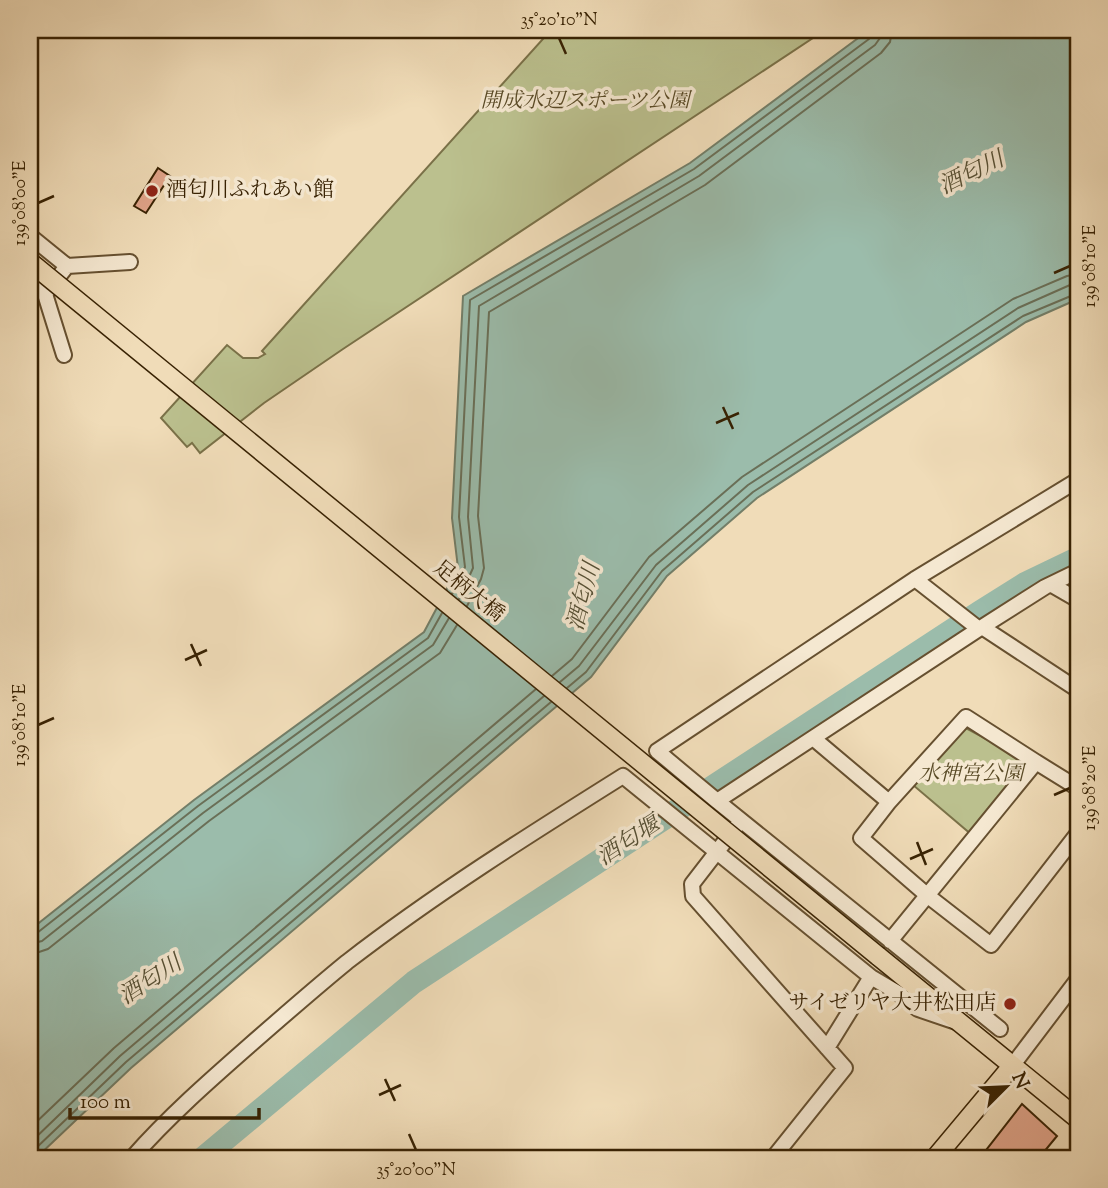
<svg xmlns="http://www.w3.org/2000/svg" width="1108" height="1188" font-family="'Sorts Mill Goudy','Noto Serif JP',serif">
<style>
.green{fill:#bbc08e;stroke:#7a7148;stroke-width:2}
.water{fill:#9bbcab;stroke:#737e68;stroke-width:2}
.lines{fill:none;stroke-linecap:round;stroke-linejoin:round}
.shore{stroke:#6a6f57;stroke-width:2}
.river{stroke:#9bbcab;stroke-width:23}
.building{fill:#e2a58b;stroke:#382203;stroke-width:2}
.minor-casing{stroke:#665030;stroke-width:18}
.major-casing{stroke:#382203;stroke-width:21}
.minor{stroke:#f5e8d1;stroke-width:14}
.major{stroke:#f0dcb8;stroke-width:18}
.major-bridge-casing{stroke:#382203;stroke-width:21;stroke-linecap:butt}
.major-bridge{stroke:#f0dcb8;stroke-width:18}
.ticks{fill:none;stroke:#382203;stroke-width:2.5}
.poi-dot{fill:#8f2418;stroke:#f5e8d1;stroke-width:2.5}
.labels{text-anchor:middle;dominant-baseline:central;stroke-width:7;stroke-linejoin:round;paint-order:stroke}
.park-label{font-size:21px;font-style:italic;fill:#594a26;stroke:#f5e8d1}
.poi-label{font-size:21px;fill:#382203;stroke:#f5e8d1;text-anchor:start}
.street-label{font-size:21px;fill:#382203;stroke:#f5e8d1}
.water-label{font-size:23px;font-style:italic;fill:#565035;stroke:#f5e8d1}
.neatline{fill:none;stroke:#382203;stroke-width:2.5}
.ticks-label{font-size:18px;text-anchor:middle;fill:#382203}
</style>
<rect width="100%" height="100%" fill="#f0dcb8"/>
<filter id="stains"><feTurbulence type="fractalNoise" baseFrequency=".00286" numOctaves="4"/><feColorMatrix values="0 0 0 0 .2 0 0 0 0 .09 0 0 0 0 .02 0 0 0 .5 -.17"/></filter>
<radialGradient id="worn" r=".72"><stop offset=".6" stop-color="#630" stop-opacity="0"/><stop offset="1" stop-color="#630" stop-opacity=".3"/></radialGradient>
<path class="green" d="M551 30H825L343 349 264 403 200 453 192 443 187 447 161 418 227 345 243 358H258L265 354 262 351Z
M964 727 1029 762 972 835 913 785Z"/>
<path class="water" d="M869 30H1078V299L1026 322 757 498 667 576 591 677 131 1068 36 1158H30V930L194 800 424 632 458 568 452 518 463 296 690 163Z"/>
<g class="lines">
<path class="shore" d="M452 594 465 567 459 517 470 300 694 169 869 39 872 30
M459 599 473 568 468 517 479 306 699 176 875 45 880 38 881 30
M467 606 481 579 484 568 478 516 489 312 705 185 881 53 890 42 892 30
M552 676 572 659 649 557 742 477 1013 299 1067 276 1078 274
M560 682 579 666 656 565 748 485 1018 308 1070 285 1078 284
M567 688 586 672 662 571 753 492 1023 316 1078 293
M30 935 37 933 198 806 428 638 442 613
M30 944 42 941 203 813 433 645 449 618
M30 955 48 949 209 821 440 653 457 625
M30 1128 114 1048 536 689
M30 1143 120 1056 544 696
M32 1158 34 1150 126 1062 551 702"/>
<path class="river" d="M203 1158 414 982 980 612 1026 583 1078 558"/>
</g>
<path class="building" d="M158 168 170 176 146 213 134 206Z
M1022 1104 1057 1136 1039 1158H997L987 1149Z"/>
<g class="lines">
<g class="minor-casing">
<path id="minor" d="M30 236 67 266
M30 282 45 294 64 355
M45 294 67 266 130 262
M915 579 979 629
M1052 585 1078 600
M982 627 1078 690
M813 738 889 802
M1036 762 1078 788
M717 801 657 751 915 579 1078 480
M736 827 692 884 693 896 845 1068 773 1158
M890 941 1036 762 966 717 889 802 861 838 928 896 991 945 1078 833
M1000 1029 717 801 982 627 1045 587 1078 571
M827 1048 871 977
M1012 1066 1078 979
M132 1158C168 1117 209 1081 250 1045 282 1017 314 989 347 962 435 894 529 835 623 776L871 977 898 993 918 1009 956 1022"/>
</g>
<g class="major-casing">
<path id="major" d="M878 956 1078 1119
M935 1158 1012 1066"/>
</g>
<use href="#minor" class="minor"/>
<use href="#major" class="major"/>
<g class="major-bridge-casing">
<path id="major-bridge" d="M30 262 878 956"/>
</g>
<use href="#major-bridge" class="major-bridge"/>
</g>
<path class="ticks" d="M559 38 566 54M38 203 54 196M1054 273 1070 266M723 407 733 429M716 423 739 413M191 644 201 666M185 660 207 650M38 725 54 718M1054 795 1070 788M917 842 926 865M910 859 933 849M385 1079 395 1101M379 1095 401 1085M409 1134 416 1150"/>
<g class="poi-dot">
<circle cx="152" cy="191" r="7"/>
<circle cx="1010" cy="1004" r="7"/>
</g>
<g class="labels">
<g class="park-label">
<text x="585" y="102">開成水辺スポーツ公園</text>
<text x="971" y="775">水神宮公園</text>
</g>
<g class="poi-label">
<text x="166" y="191">酒匂川ふれあい館</text>
<text x="996" y="1004" text-anchor="end">サイゼリヤ大井松田店</text>
</g>
<g class="street-label">
<text transform="translate(468 592) rotate(39)">足柄大橋</text>
</g>
<g class="water-label">
<text transform="translate(972 174) rotate(-26)">酒匂川</text>
<text transform="translate(585 597) rotate(-75)">酒匂川</text>
<text transform="translate(629 842) rotate(-33)">酒匂堰</text>
<text transform="translate(151 981) rotate(-33)">酒匂川</text>
</g>
</g>
<rect width="1108" height="1188" fill="none" stroke="#f0dcb8" stroke-width="77"/>
<g transform="translate(1006 1087) rotate(66)" stroke="#f5e8d1" stroke-width="5" paint-order="stroke">
<path d="M0-5L12 26L0 18L-12 26Z" fill="#382203"/>
<text y="-10" font-size="19" font-weight="bold" text-anchor="middle" fill="#382203">N</text>
</g>
<path d="M70 1108v10h189v-10" fill="none" stroke="#382203" stroke-width="3.5"/>
<text x="80" y="1108" font-size="21" fill="#382203" stroke="#f5e8d1" stroke-width="5" paint-order="stroke">100 m</text>
<rect x="38" y="38" width="1032" height="1112" class="neatline"/>
<g class="ticks-label">
<text x="559" y="25">35°20'10"N</text>
<text transform="translate(19 203) rotate(-90)" y="6">139°08'00"E</text>
<text transform="translate(1089 266) rotate(-90)" y="6">139°08'10"E</text>
<text transform="translate(19 725) rotate(-90)" y="6">139°08'10"E</text>
<text transform="translate(1089 788) rotate(-90)" y="6">139°08'20"E</text>
<text x="416" y="1175">35°20'00"N</text>
</g>
<rect width="100%" height="100%" filter="url(#stains)"/>
<rect width="100%" height="100%" fill="url(#worn)"/>
</svg>
